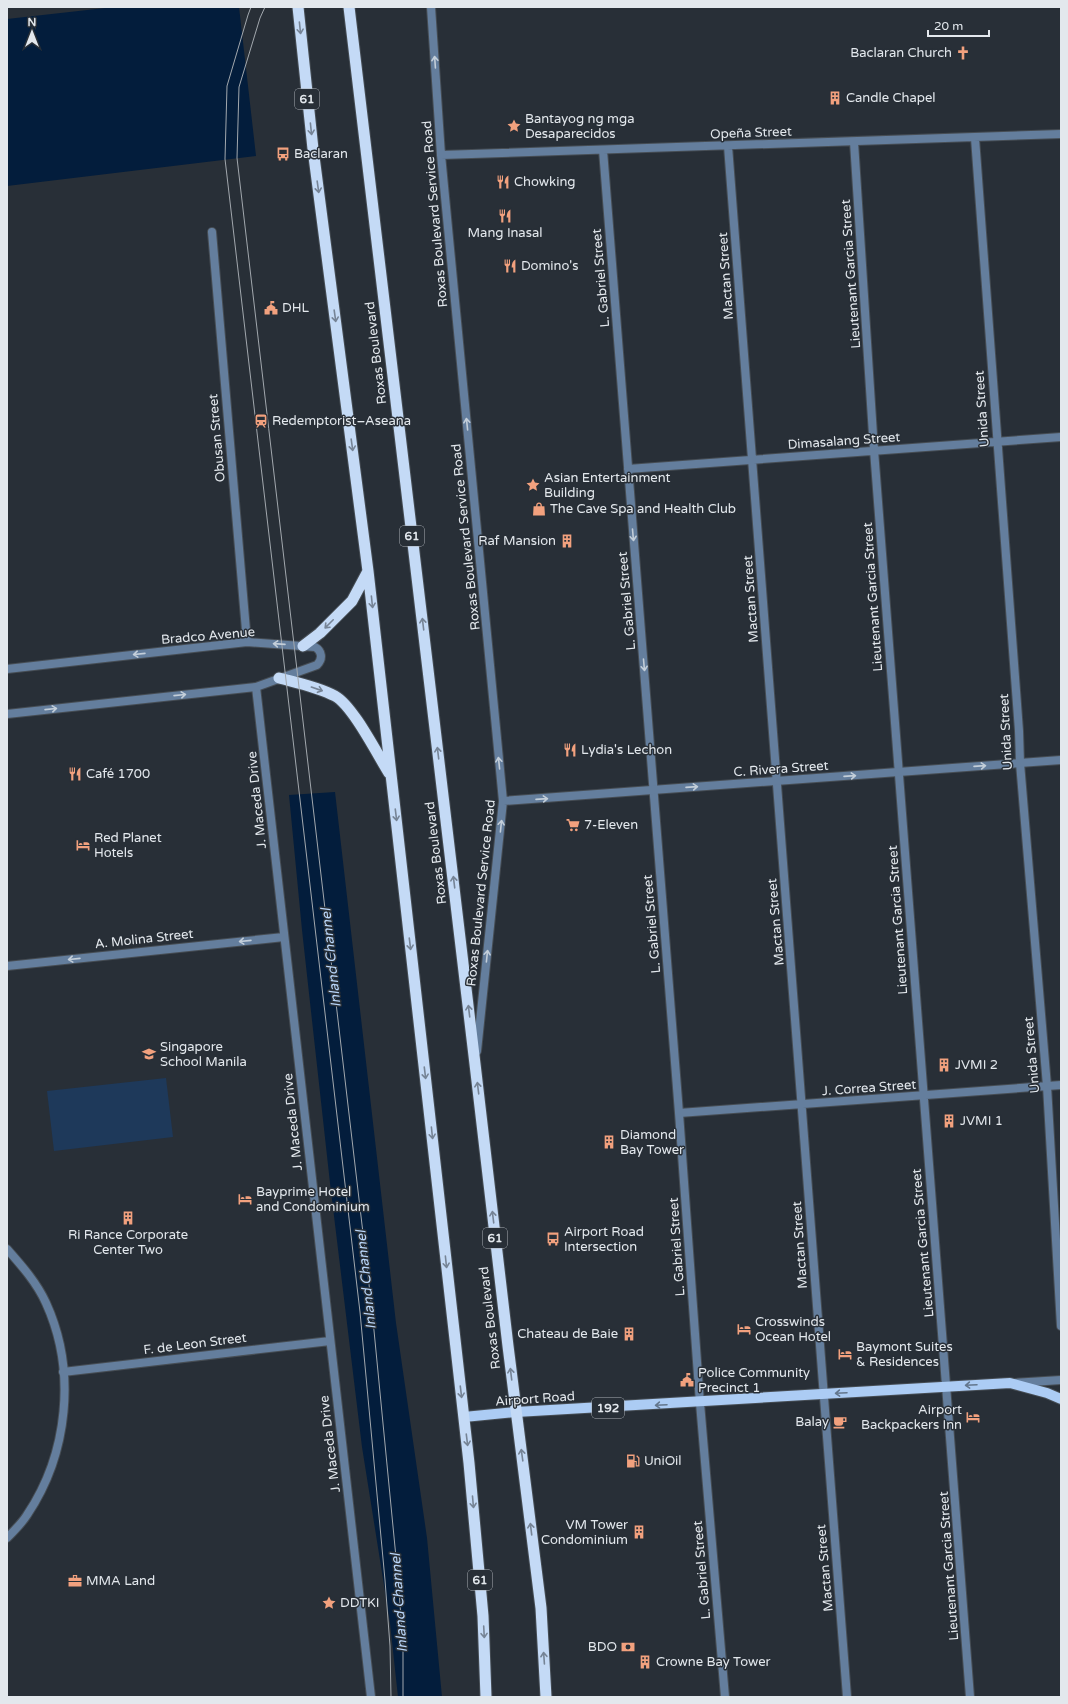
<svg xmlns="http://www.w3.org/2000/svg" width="1068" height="1704" font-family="'Varela Round',sans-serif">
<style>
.green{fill:#1e395a}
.water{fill:#031d3c}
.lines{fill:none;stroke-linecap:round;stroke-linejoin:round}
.minor-casing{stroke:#464d54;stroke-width:10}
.tertiary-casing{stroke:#464d54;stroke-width:10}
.primary-casing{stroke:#464d54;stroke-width:12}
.trunk-casing{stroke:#464d54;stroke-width:13}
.minor{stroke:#647e9d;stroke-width:8}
.tertiary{stroke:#647e9d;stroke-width:8}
.primary{stroke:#acccf4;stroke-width:10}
.trunk{stroke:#c4daf6;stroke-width:11}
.tram{stroke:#a2a8ae;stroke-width:1}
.oneway{stroke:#768496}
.oneway2{stroke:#c3ced9}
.oneway3{stroke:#63768c}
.labels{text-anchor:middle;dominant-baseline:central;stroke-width:3;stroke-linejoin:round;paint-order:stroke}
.shield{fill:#282f37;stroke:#abb0b6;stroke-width:1}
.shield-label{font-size:12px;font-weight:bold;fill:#e3e8ed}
.poi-label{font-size:13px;fill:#e3e8ed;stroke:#282f37;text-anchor:start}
.street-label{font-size:13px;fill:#e3e8ed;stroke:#282f37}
.water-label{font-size:14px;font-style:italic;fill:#b9d6fa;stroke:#282f37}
</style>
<rect width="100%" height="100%" fill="#282f37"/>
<path class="green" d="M166 1078 173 1137 54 1151 47 1091Z"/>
<path class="water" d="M114 7H239L256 156 7 186V19Z
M335 792 396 1323 427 1538 442 1697H398L390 1623 362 1447 330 1183 302 930 289 795Z"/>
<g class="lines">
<g class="minor-casing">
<path id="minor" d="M431 7 441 155 503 801
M975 138 1019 731 1020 763 1047 1086 1061 1326
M854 142 874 450 970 1697
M728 146C769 663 806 1180 847 1697
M603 150 679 1113 700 1403 725 1697
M441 155 1061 134
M212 232 247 642
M628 469 1061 437
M256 687 371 1697
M7 966 284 937
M679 1113 1061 1085
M7 1249C22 1266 37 1283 46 1303 77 1371 68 1454 27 1515 22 1523 14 1531 7 1538
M63 1372 330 1341
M1014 1383 1061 1380"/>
</g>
<g class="tertiary-casing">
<path id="tertiary" d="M7 669 247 642 315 647C322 651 323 659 317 665L256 687 7 714
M477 1051 503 801 1061 760"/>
</g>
<g class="primary-casing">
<path id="primary" d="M464 1417 516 1412 1010 1383 1047 1393 1061 1399"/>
</g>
<g class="trunk-casing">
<path id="trunk" d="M298 7 313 149 368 571 469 1463 483 1616 486 1697
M349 7 475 1064 508 1346 541 1608 546 1697
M303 646 320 633 352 601 368 571
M279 678C298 683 318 687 335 696 353 706 377 754 389 773"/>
</g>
<use href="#minor" class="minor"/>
<use href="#tertiary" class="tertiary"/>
<use href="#primary" class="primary"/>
<use href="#trunk" class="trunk"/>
<path class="tram" d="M251 7 248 15 227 86 225 159 360 1312 385 1580 390 1646 391 1697
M265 7 260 18 239 87 237 158 372 1310 398 1578 403 1645V1697"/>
</g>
<defs><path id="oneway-shaft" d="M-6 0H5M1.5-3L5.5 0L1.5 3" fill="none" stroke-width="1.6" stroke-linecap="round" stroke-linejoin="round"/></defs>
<g class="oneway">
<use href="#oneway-shaft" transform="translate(300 28) rotate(84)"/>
<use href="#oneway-shaft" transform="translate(311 129) rotate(84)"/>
<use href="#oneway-shaft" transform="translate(318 187) rotate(82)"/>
<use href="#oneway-shaft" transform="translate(335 316) rotate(82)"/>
<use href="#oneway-shaft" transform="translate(352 445) rotate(82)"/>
<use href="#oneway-shaft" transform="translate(372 602) rotate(84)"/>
<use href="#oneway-shaft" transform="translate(329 624) rotate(135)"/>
<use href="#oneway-shaft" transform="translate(423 624) rotate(-97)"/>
<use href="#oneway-shaft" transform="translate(317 689) rotate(19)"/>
<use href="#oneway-shaft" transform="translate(438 753) rotate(-97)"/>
<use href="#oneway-shaft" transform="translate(396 815) rotate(83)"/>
<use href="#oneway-shaft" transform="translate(454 882) rotate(-97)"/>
<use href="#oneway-shaft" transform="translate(410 944) rotate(83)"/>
<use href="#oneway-shaft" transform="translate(469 1011) rotate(-97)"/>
<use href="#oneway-shaft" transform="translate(425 1073) rotate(83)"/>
<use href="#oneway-shaft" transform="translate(478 1088) rotate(-97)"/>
<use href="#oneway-shaft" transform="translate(432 1133) rotate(84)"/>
<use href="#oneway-shaft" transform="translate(493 1217) rotate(-97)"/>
<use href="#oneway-shaft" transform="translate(446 1262) rotate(84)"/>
<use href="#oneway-shaft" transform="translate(511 1374) rotate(-97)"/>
<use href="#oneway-shaft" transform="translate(461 1392) rotate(83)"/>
<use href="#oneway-shaft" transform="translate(467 1440) rotate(83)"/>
<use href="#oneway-shaft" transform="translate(522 1455) rotate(-98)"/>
<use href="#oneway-shaft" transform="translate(473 1502) rotate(85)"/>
<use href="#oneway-shaft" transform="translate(531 1529) rotate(-97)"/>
<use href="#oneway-shaft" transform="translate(484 1632) rotate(87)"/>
<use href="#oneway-shaft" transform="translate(544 1658) rotate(-94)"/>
</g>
<g class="oneway2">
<use href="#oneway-shaft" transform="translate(435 62) rotate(-94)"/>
<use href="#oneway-shaft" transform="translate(467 424) rotate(-96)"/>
<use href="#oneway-shaft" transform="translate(633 535) rotate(85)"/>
<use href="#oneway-shaft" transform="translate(279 644) rotate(-176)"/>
<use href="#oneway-shaft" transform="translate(139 654) rotate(174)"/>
<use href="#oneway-shaft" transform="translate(644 665) rotate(85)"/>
<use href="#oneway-shaft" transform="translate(180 695) rotate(-6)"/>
<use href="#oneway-shaft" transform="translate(51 709) rotate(-6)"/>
<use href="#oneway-shaft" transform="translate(499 763) rotate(-96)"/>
<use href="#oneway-shaft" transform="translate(980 766) rotate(-4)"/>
<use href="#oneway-shaft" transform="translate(850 776) rotate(-4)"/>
<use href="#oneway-shaft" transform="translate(692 787) rotate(-4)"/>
<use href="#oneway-shaft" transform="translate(542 799) rotate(-4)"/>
<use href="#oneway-shaft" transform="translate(501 826) rotate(-84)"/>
<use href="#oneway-shaft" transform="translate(245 941) rotate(174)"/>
<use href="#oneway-shaft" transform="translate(487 956) rotate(-84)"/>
<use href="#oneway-shaft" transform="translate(74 959) rotate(174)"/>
</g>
<g class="oneway3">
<use href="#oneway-shaft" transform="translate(971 1385) rotate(177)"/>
<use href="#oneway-shaft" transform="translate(841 1393) rotate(177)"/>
<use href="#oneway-shaft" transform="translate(661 1405) rotate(177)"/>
</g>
<defs>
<g id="church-bare" transform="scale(1.08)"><path d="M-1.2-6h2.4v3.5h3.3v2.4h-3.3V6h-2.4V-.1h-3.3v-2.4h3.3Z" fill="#f2a17e" stroke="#282f37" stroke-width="2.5" paint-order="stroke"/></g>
<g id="building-bare" transform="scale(1.08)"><path d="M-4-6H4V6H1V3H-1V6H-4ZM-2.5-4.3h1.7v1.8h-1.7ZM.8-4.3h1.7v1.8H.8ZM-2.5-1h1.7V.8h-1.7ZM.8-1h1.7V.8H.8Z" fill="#f2a17e" stroke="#282f37" stroke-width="2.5" paint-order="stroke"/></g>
<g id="sight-bare" transform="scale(1.08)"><path d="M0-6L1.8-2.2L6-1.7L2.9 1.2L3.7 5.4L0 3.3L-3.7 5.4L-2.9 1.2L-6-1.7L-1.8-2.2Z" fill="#f2a17e" stroke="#282f37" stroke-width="2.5" paint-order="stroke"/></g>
<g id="bus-bare" transform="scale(1.08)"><path d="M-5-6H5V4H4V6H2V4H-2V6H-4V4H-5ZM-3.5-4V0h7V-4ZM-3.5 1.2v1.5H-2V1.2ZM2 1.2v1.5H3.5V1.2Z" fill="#f2a17e" stroke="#282f37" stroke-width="2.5" paint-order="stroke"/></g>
<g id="restaurant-bare" transform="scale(1.08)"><path d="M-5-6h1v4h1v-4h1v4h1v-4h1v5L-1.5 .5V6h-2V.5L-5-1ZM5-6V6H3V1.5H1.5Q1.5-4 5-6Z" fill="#f2a17e" stroke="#282f37" stroke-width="2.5" paint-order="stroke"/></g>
<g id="civic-bare" transform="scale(1.08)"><path d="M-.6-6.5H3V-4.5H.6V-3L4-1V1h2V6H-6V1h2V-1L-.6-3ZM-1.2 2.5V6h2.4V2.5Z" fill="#f2a17e" stroke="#282f37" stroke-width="2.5" paint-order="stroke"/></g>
<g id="station-bare" transform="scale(1.08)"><path d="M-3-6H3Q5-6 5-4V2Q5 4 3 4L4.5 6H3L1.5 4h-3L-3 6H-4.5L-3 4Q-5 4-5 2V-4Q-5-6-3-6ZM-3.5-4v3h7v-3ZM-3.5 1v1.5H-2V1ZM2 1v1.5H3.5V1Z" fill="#f2a17e" stroke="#282f37" stroke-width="2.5" paint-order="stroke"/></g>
<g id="shop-bare" transform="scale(1.08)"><path d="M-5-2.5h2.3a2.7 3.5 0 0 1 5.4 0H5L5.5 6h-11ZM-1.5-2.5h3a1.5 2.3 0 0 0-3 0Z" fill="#f2a17e" stroke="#282f37" stroke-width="2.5" paint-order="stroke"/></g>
<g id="supermarket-bare" transform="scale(1.08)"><path d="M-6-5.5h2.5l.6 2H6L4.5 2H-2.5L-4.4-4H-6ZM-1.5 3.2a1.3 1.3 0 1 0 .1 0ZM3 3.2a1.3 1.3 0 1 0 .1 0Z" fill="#f2a17e" stroke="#282f37" stroke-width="2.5" paint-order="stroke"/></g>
<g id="hotel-bare" transform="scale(1.08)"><path d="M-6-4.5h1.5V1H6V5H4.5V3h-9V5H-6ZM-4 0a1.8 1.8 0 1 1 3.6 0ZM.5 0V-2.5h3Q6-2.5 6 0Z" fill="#f2a17e" stroke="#282f37" stroke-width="2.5" paint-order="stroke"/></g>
<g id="school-bare" transform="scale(1.08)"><path d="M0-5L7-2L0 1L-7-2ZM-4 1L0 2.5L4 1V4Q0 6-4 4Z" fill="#f2a17e" stroke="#282f37" stroke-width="2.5" paint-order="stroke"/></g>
<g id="cafe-bare" transform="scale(1.08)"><path d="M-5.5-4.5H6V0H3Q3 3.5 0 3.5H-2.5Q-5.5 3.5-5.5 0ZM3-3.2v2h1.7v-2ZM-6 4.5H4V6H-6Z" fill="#f2a17e" stroke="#282f37" stroke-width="2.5" paint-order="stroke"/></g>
<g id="fuel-bare" transform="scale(1.08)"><path d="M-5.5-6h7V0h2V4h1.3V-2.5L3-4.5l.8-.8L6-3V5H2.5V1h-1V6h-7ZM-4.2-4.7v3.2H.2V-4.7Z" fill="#f2a17e" stroke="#282f37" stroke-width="2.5" paint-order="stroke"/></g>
<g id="office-bare" transform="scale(1.08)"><path d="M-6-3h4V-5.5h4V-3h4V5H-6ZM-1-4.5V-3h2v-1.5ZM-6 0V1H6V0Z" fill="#f2a17e" stroke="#282f37" stroke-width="2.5" paint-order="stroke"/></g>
<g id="bank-bare" transform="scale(1.08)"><path d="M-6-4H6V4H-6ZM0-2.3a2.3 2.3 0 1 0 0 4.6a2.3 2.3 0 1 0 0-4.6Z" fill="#f2a17e" stroke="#282f37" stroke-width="2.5" paint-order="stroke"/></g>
</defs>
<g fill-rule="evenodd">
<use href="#church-bare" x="963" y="53"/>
<use href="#building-bare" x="835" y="98"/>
<use href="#sight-bare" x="514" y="126"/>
<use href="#bus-bare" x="283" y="154"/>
<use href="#restaurant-bare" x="503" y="182"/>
<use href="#restaurant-bare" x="505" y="216"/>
<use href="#restaurant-bare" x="510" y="266"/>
<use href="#civic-bare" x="271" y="308"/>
<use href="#station-bare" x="261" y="421"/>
<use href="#sight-bare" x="533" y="485"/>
<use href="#shop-bare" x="539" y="509"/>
<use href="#building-bare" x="567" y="541"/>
<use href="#restaurant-bare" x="570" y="750"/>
<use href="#restaurant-bare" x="75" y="774"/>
<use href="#supermarket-bare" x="573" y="825"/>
<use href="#hotel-bare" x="83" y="845"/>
<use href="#school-bare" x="149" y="1054"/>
<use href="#building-bare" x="944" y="1065"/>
<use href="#building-bare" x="949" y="1121"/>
<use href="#building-bare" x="609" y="1142"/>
<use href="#hotel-bare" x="245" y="1199"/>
<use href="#building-bare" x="128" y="1218"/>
<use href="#bus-bare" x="553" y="1239"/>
<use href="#hotel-bare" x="744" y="1329"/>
<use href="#building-bare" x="629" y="1334"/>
<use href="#hotel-bare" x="845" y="1354"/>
<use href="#civic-bare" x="687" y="1380"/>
<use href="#hotel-bare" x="973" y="1417"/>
<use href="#cafe-bare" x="840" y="1422"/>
<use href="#fuel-bare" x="633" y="1461"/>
<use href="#building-bare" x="639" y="1532"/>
<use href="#office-bare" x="75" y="1581"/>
<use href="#sight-bare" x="329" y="1603"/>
<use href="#bank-bare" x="628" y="1647"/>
<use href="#building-bare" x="645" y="1662"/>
</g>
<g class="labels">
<g class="shield">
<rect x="295" y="89" width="24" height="20" rx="3"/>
<rect x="400" y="526" width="24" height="20" rx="3"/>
<rect x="483" y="1228" width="24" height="20" rx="3"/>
<rect x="592" y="1398" width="32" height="20" rx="3"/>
<rect x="468" y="1570" width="24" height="20" rx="3"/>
</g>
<g class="shield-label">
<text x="307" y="99">61</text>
<text x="412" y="536">61</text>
<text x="495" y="1238">61</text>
<text x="608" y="1408">192</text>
<text x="480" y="1580">61</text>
</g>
<g class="poi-label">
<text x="952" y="53" text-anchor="end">Baclaran Church</text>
<text x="846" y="98">Candle Chapel</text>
<text x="525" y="119">Bantayog ng mga<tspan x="525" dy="15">Desaparecidos</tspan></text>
<text x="294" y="154">Baclaran</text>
<text x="514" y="182">Chowking</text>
<text x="505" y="233" text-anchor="middle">Mang Inasal</text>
<text x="521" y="266">Domino's</text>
<text x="282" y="308">DHL</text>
<text x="272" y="421">Redemptorist–Aseana</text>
<text x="544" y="478">Asian Entertainment<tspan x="544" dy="15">Building</tspan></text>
<text x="550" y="509">The Cave Spa and Health Club</text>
<text x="556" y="541" text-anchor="end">Raf Mansion</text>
<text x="581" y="750">Lydia's Lechon</text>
<text x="86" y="774">Café 1700</text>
<text x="584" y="825">7-Eleven</text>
<text x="94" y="838">Red Planet<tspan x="94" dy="15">Hotels</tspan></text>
<text x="160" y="1047">Singapore<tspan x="160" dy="15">School Manila</tspan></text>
<text x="955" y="1065">JVMI 2</text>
<text x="960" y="1121">JVMI 1</text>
<text x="620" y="1135">Diamond<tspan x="620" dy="15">Bay Tower</tspan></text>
<text x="256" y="1192">Bayprime Hotel<tspan x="256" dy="15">and Condominium</tspan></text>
<text x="564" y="1232">Airport Road<tspan x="564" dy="15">Intersection</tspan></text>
<text x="128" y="1235" text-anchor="middle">Ri Rance Corporate<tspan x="128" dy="15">Center Two</tspan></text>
<text x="755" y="1322">Crosswinds<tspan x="755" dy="15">Ocean Hotel</tspan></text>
<text x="618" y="1334" text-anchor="end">Chateau de Baie</text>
<text x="856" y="1347">Baymont Suites<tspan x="856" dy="15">&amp; Residences</tspan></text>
<text x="698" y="1373">Police Community<tspan x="698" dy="15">Precinct 1</tspan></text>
<text x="962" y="1410" text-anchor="end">Airport<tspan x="962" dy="15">Backpackers Inn</tspan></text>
<text x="829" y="1422" text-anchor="end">Balay</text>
<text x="644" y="1461">UniOil</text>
<text x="628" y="1525" text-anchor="end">VM Tower<tspan x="628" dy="15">Condominium</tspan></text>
<text x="86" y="1581">MMA Land</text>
<text x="340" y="1603">DDTKI</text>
<text x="617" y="1647" text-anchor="end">BDO</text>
<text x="656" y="1662">Crowne Bay Tower</text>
</g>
<g class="street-label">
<text transform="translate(751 133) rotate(-2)">Opeña Street</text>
<text transform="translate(435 214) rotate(-95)">Roxas Boulevard Service Road</text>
<text transform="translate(851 274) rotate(-94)">Lieutenant Garcia Street</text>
<text transform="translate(726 276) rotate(-94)">Mactan Street</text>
<text transform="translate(601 278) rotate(-95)">L. Gabriel Street</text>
<text transform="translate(376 353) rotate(-97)">Roxas Boulevard</text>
<text transform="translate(982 409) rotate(-94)">Unida Street</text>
<text transform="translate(217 438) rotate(-95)">Obusan Street</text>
<text transform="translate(844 441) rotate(-4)">Dimasalang Street</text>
<text transform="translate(466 537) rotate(-96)">Roxas Boulevard Service Road</text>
<text transform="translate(873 597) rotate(-94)">Lieutenant Garcia Street</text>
<text transform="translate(751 599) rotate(-94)">Mactan Street</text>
<text transform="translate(627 601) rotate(-95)">L. Gabriel Street</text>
<text transform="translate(208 636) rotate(-5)">Bradco Avenue</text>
<text transform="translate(1006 732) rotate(-93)">Unida Street</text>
<text transform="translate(781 769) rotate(-4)">C. Rivera Street</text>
<text transform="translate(257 800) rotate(-96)">J. Maceda Drive</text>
<text transform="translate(436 853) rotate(-97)">Roxas Boulevard</text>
<text transform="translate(481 893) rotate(-84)">Roxas Boulevard Service Road</text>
<text transform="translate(898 920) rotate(-94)">Lieutenant Garcia Street</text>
<text transform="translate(776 922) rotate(-95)">Mactan Street</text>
<text transform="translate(652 924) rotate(-95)">L. Gabriel Street</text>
<text transform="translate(144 939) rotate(-6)">A. Molina Street</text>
<text transform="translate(1032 1055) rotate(-95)">Unida Street</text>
<text transform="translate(869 1088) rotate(-4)">J. Correa Street</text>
<text transform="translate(293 1122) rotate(-96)">J. Maceda Drive</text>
<text transform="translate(923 1243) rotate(-95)">Lieutenant Garcia Street</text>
<text transform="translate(800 1245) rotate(-94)">Mactan Street</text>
<text transform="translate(677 1247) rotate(-94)">L. Gabriel Street</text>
<text transform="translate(490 1318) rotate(-97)">Roxas Boulevard</text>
<text transform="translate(195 1344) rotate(-7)">F. de Leon Street</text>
<text transform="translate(535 1399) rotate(-4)">Airport Road</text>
<text transform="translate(330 1444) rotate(-97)">J. Maceda Drive</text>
<text transform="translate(949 1566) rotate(-94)">Lieutenant Garcia Street</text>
<text transform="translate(825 1568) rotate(-95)">Mactan Street</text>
<text transform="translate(702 1570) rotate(-95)">L. Gabriel Street</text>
</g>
<g class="water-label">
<text transform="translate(331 958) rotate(-96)">Inland Channel</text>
<text transform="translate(366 1280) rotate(-96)">Inland Channel</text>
<text transform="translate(399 1603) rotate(-94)">Inland Channel</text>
</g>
</g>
<rect width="1068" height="1704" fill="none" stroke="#e3e8ed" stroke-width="16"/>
<g transform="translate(32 32)" stroke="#282f37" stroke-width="3" paint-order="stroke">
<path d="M0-3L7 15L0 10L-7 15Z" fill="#e3e8ed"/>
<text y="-6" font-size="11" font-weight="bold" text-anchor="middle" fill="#e3e8ed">N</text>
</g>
<path d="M928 30v6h61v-6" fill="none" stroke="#e3e8ed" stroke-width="2"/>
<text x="934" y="30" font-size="12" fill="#e3e8ed" stroke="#282f37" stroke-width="3" paint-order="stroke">20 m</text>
</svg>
